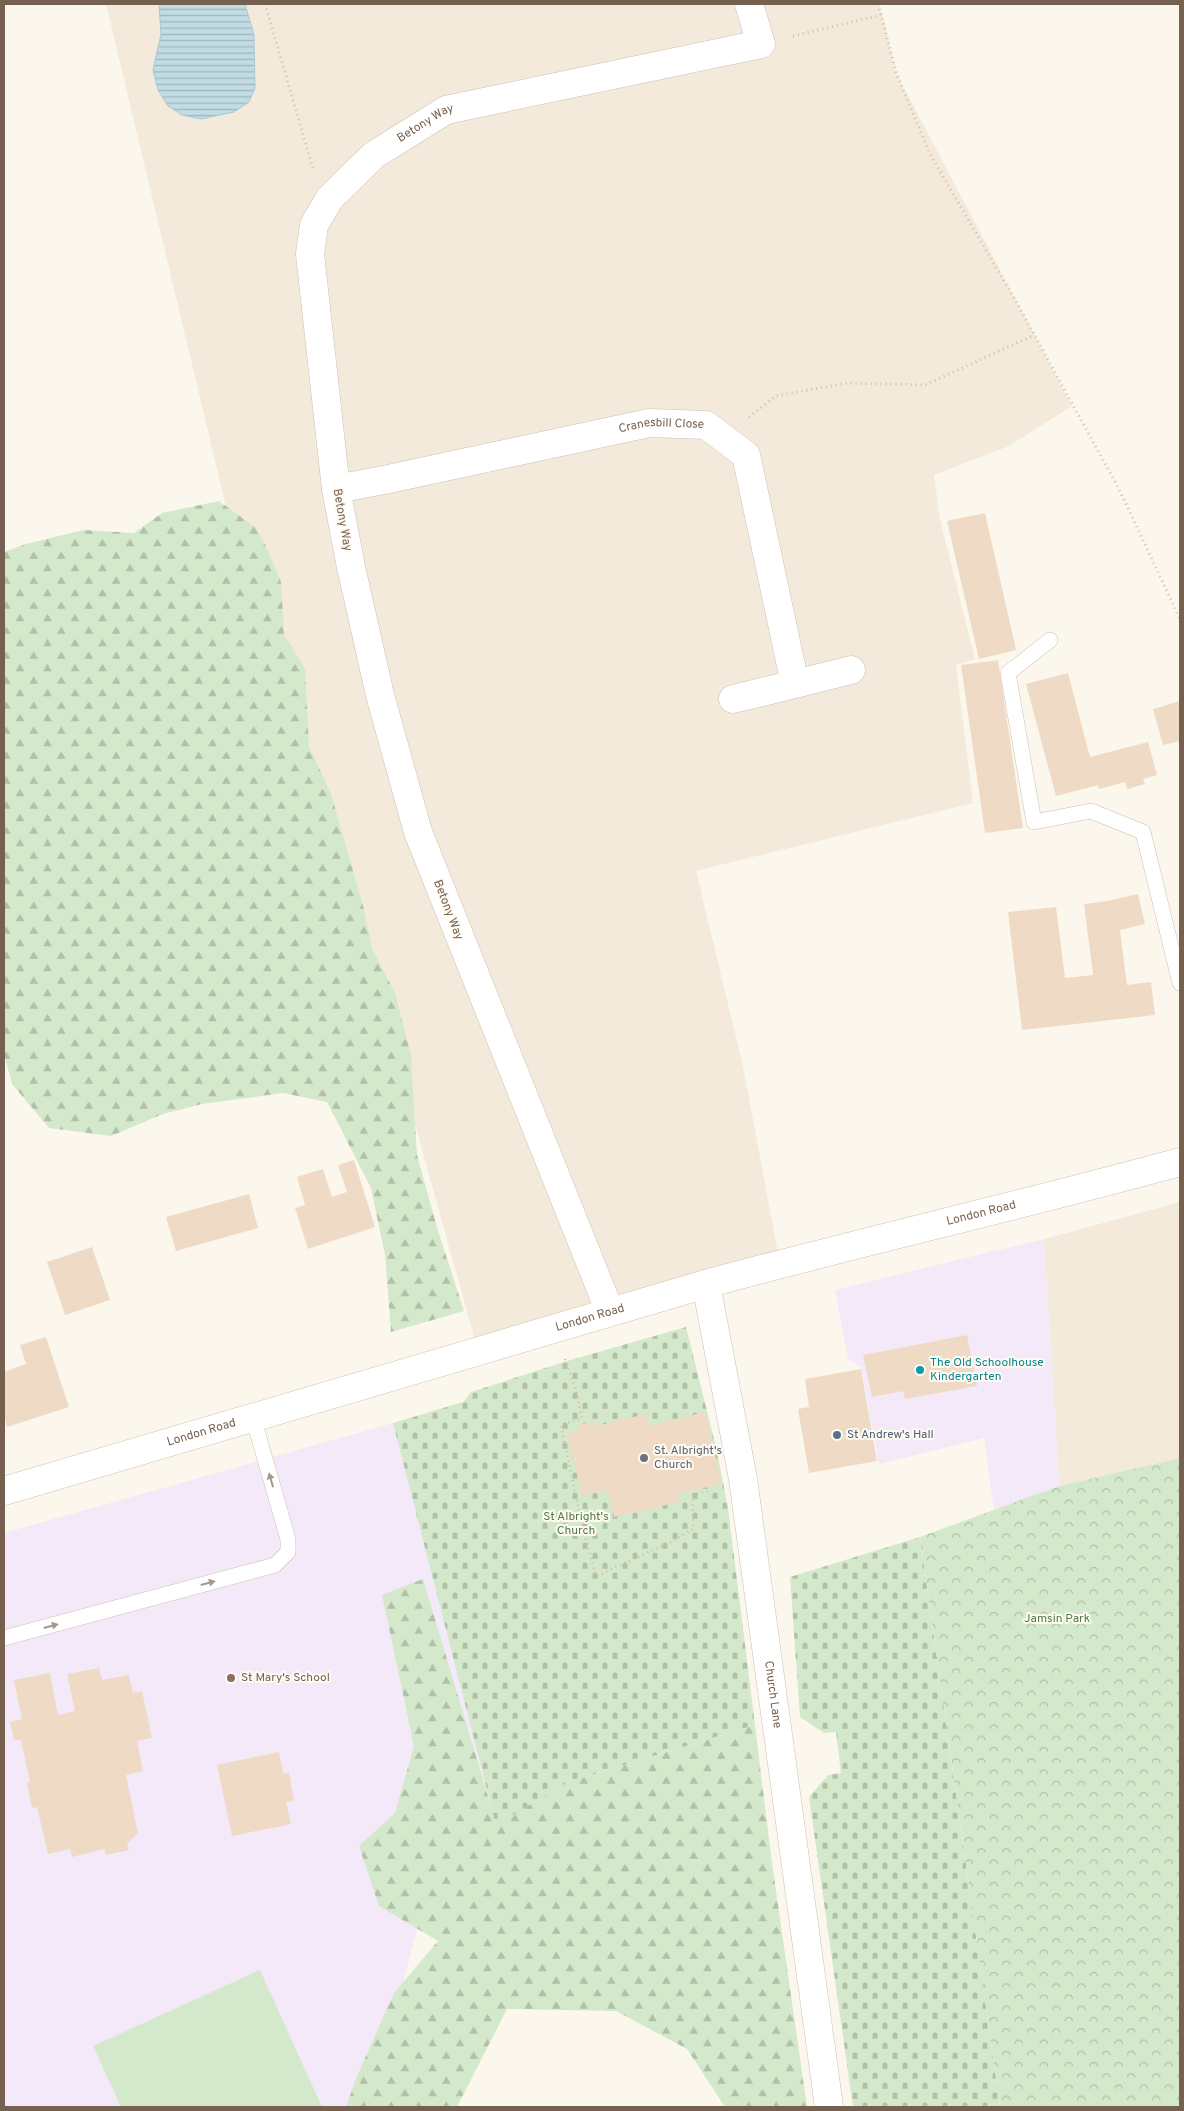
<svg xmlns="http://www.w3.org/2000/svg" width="1184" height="2111" font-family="Overpass,sans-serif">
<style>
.residential{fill:#f3eadb}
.education{fill:#f4e9f8}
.forest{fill:url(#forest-firs)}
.cemetery{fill:url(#cemetery-stones)}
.park{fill:url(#park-crowns)}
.pitch{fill:#d4e9cb}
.water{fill:url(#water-rules);stroke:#a8cad5}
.building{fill:#efdac6}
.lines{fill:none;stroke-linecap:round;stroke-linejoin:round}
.lane-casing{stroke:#cdc0b2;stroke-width:16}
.street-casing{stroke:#cdc0b2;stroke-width:29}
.secondary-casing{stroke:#d0c1b0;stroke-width:29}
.path{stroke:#d4bea8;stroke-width:3;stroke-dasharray:1 4;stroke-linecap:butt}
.lane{stroke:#fff;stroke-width:15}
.street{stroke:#fff;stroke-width:28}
.secondary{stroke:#fff;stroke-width:28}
.oneway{fill:#a6988d}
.culture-dot{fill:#0f9aa8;stroke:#fefbf3;stroke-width:2}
.service-dot{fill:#5c6f8a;stroke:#fefbf3;stroke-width:2}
.worship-dot{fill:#6b7280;stroke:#fefbf3;stroke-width:2}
.education-dot{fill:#8d6e63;stroke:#fefbf3;stroke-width:2}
.labels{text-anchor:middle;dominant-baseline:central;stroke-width:4;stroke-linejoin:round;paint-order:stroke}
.street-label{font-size:12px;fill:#766150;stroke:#fefbf3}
.culture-label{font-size:12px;fill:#0d838f;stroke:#fefbf3;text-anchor:start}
.service-label{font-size:12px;fill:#4e5e75;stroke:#fefbf3;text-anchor:start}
.worship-label{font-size:12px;fill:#5b616d;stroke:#fefbf3;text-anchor:start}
.park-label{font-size:12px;fill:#537a49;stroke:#fefbf3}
.education-label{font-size:12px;fill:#785e54;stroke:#fefbf3;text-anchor:start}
</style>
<defs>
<pattern id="forest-firs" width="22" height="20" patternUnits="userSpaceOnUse" patternTransform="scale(1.25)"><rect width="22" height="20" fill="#d4e9cb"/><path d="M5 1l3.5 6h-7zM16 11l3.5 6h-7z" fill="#b1c0a7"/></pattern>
<pattern id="cemetery-stones" width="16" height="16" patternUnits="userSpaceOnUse" patternTransform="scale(1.25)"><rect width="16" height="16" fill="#d4e9cb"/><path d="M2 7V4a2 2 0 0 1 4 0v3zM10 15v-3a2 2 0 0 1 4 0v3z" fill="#b1c0a7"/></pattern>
<pattern id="park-crowns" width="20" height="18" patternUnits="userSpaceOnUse" patternTransform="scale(1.25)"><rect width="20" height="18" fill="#d4e9cb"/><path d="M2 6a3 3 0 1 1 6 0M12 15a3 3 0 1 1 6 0" fill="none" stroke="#b1c0a7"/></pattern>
<pattern id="water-rules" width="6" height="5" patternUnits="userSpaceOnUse" patternTransform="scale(1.25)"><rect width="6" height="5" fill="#c1dce4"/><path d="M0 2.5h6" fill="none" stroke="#a1b6bb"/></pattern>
</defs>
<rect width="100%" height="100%" fill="#fbf7ec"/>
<path class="residential" d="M106 4H880L897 75 1072 406 1009 446 934 475 940 520 975 659 956 665 973 803 696 871 743 1066 780 1264 478 1351 253 541 232 532Z
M1180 1202V1458L1059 1486 1044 1239Z"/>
<path class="education" d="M1044 1239 1059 1486 994 1510 984 1438 879 1464 861 1367 848 1359 835 1290Z
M393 1423 496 1824 420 1920 404 1978 405 2107H4V1533Z"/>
<path class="forest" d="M219 501 256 528 267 548 281 582 284 634 305 669 309 746 331 794 364 909 372 948 395 993 411 1055 417 1155 438 1231 464 1311 391 1332 385 1255 371 1188 327 1102 283 1093 202 1104 163 1114 111 1136 49 1128 12 1084 4 1054V552L26 544 83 530 134 533 162 513Z
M423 1579 496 1823 568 1782 755 1725 771 1856 807 2107H725L687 2049 616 2011 507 2009 457 2107H346L357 2076 394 1993 438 1941 379 1906 359 1846 395 1813 414 1746 382 1595Z"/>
<path class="cemetery" d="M686 1327 716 1447 728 1508 755 1725 568 1782 496 1825 393 1423 463 1402 471 1392 567 1361Z
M920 1537 1000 2107H853L809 1797 828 1775 841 1773 836 1732 824 1733 800 1717 790 1577Z"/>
<path class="park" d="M1180 1458V2107H1000L920 1537 1059 1486Z"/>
<path class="pitch" d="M260 1970 322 2107H121L93 2046Z"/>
<path class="water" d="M159 4H245L254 35 255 88 249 102 234 112 201 119 182 115 168 106 158 90 153 70 161 34Z"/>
<path class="building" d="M985 513 1016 650 979 659 947 521Z
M998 660 1023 828 985 833 961 665Z
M1068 673 1090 757 1148 742 1157 775 1143 779 1145 784 1127 789 1125 782 1099 789 1098 785 1056 796 1026 684Z
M1180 701V741L1163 745 1153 709Z
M1138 894 1145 924 1120 930 1127 985 1151 982 1155 1015 1022 1030 1008 912 1056 907 1065 978 1093 975 1084 904 1107 901Z
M354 1160 375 1227 308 1249 295 1208 305 1205 297 1177 323 1169 332 1197 347 1192 338 1165Z
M249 1194 258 1228 176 1251 166 1217Z
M92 1247 110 1300 65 1315 47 1262Z
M967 1335 977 1386 905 1399 903 1391 872 1397 863 1355Z
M46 1337 69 1407 7 1427 4 1416V1372L26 1364 20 1345Z
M861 1369 877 1461 809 1473 798 1409 809 1407 805 1379Z
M705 1412 722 1484 677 1494 679 1502 614 1517 608 1490 582 1496 567 1433 579 1430 578 1425 595 1421 596 1426 646 1414 649 1426Z
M99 1668 102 1680 129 1675 133 1693 142 1691 152 1738 137 1741 143 1771 126 1775 138 1833 127 1844 129 1850 106 1855 104 1849 72 1857 70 1849 48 1854 37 1807 32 1808 27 1783 30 1782 21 1740H14L10 1722 22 1719 14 1680 50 1673 58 1715 75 1711 67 1674Z
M279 1752 283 1774 289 1772 294 1801 286 1802 291 1824 232 1836 217 1765Z"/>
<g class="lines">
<g class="lane-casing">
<path id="lane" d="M1050 640 1008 673 1034 822 1091 811 1143 832 1180 983
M4 1638 275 1565 288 1552V1539L253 1417"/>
</g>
<g class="street-casing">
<g id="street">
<path id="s1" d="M336 489 384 480 649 423 706 425 746 455 795 684 733 699"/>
<path d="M795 684 851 670"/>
<path id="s2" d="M706 1284 743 1479 829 2107"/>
<path id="s3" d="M610 1312 418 832 380 695 351 567 336 489 310 254 314 225 330 198 374 155 446 110 761 44 749 4"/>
</g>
</g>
<g class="secondary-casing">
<g id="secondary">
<path id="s4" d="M4 1491 706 1284C864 1241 1023 1205 1180 1162"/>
</g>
</g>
<path class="path" d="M265 4 313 169
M878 4 897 75 930 154 1018 305 1119 489 1180 619
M793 36 881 15
M749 417 776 396 847 383 925 385 1034 335
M565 1359 575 1387 582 1418 561 1425 581 1520 596 1576 669 1543 693 1529V1495L712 1490"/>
<use href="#lane" class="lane"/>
<use href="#street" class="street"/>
<use href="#secondary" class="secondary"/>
</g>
<defs><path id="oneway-solid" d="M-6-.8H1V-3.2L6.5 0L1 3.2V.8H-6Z" transform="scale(1.25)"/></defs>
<g class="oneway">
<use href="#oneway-solid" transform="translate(271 1480) rotate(-106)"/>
<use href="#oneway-solid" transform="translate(208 1583) rotate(-15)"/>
<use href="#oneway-solid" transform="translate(51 1626) rotate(-15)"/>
</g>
<circle class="culture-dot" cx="920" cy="1370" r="5"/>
<circle class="service-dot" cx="837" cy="1435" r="5"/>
<circle class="worship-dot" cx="644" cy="1458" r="5"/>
<circle class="education-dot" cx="231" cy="1678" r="5"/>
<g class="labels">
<g class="street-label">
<text stroke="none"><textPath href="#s3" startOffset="1289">Betony Way</textPath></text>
<text stroke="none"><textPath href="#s1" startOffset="332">Cranesbill Close</textPath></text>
<text transform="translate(342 520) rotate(80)">Betony Way</text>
<text transform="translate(448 910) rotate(69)">Betony Way</text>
<text stroke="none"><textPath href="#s4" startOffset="1016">London Road</textPath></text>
<text stroke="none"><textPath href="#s4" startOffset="611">London Road</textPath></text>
<text stroke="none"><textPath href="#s4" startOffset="206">London Road</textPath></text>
<text stroke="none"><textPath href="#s2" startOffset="416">Church Lane</textPath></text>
</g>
<g class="culture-label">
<text x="930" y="1363">The Old Schoolhouse<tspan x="930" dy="14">Kindergarten</tspan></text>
</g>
<g class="service-label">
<text x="847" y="1435">St Andrew's Hall</text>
</g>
<g class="worship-label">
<text x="654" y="1451">St. Albright's<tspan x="654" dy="14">Church</tspan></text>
</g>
<g class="park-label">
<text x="576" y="1517">St Albright's<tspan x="576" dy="14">Church</tspan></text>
<text x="1057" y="1619">Jamsin Park</text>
</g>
<g class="education-label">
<text x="241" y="1678">St Mary's School</text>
</g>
</g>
<rect width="1184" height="2111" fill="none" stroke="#766150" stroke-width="10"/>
</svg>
